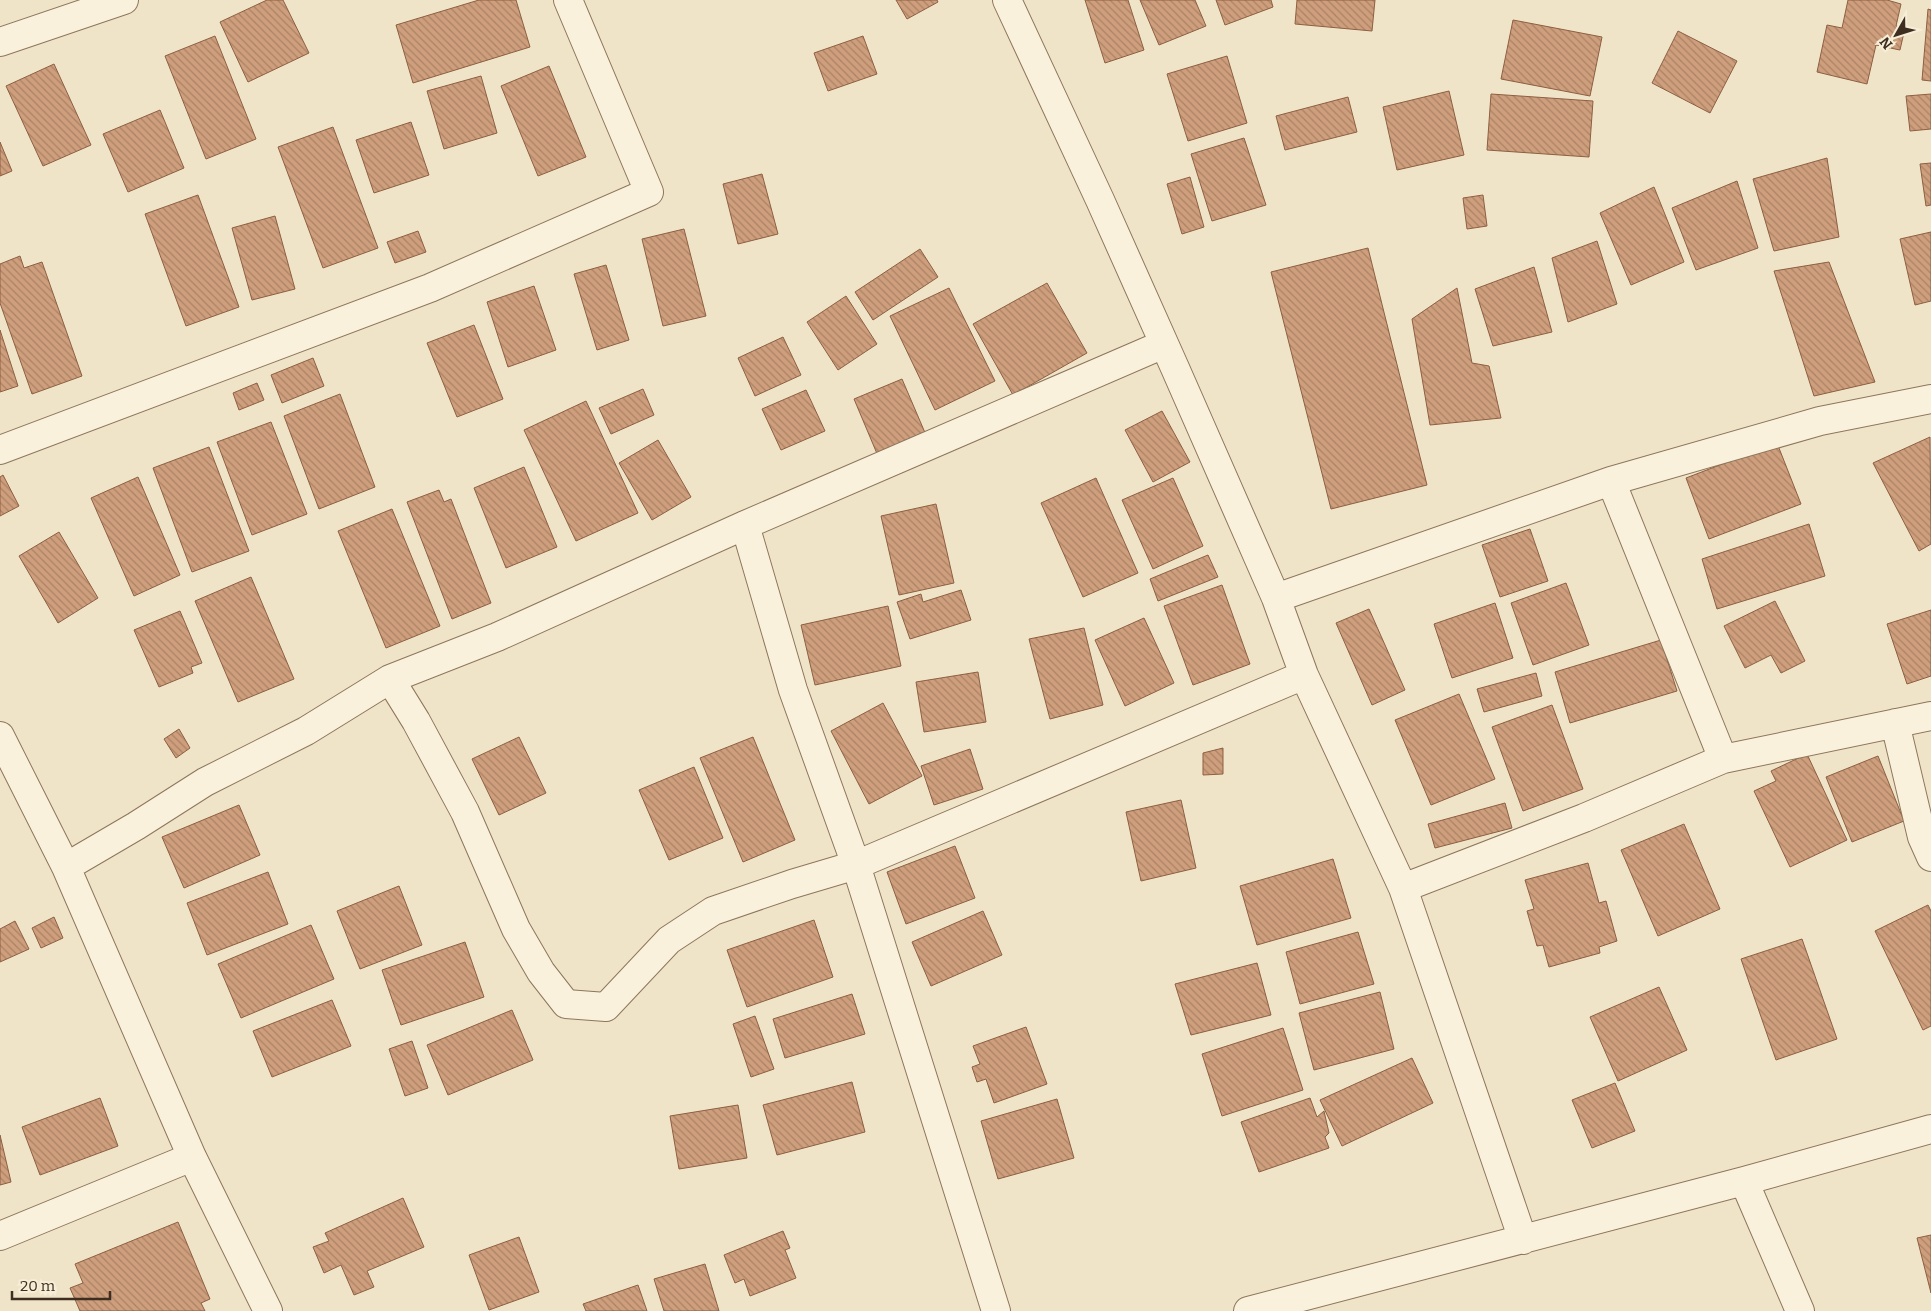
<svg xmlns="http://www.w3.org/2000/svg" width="1931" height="1311" font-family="Bitter,serif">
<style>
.building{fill:url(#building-back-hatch);stroke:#8d5f41}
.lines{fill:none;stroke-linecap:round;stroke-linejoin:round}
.minor-casing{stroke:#8d765c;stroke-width:30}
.minor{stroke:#faf1dc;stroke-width:28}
</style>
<defs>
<pattern id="building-back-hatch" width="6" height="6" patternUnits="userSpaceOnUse" patternTransform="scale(1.25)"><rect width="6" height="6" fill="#cf9f7d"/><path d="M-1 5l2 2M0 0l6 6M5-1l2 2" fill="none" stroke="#a98266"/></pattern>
</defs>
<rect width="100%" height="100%" fill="#f0e4c8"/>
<path class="building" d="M267 0H283L309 53 248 82 220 22Z
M479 0H516L530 47 413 83 396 25Z
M896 0H937L938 2 907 19Z
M1085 0H1128L1144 50 1105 63Z
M1140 0H1195L1206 26 1159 45Z
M1216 0H1271L1273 7 1225 25Z
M1297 0H1375L1372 31 1295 24Z
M1848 0H1887L1901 4 1896 26 1905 28 1900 50 1876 45 1867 84 1817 72 1827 25 1842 28Z
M1928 9 1931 10V81L1922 80Z
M1513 20 1602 37 1590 96 1501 79Z
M1678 31 1737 61 1710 113 1652 83Z
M215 36 256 139 206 159 165 56Z
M863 36 877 74 828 91 814 53Z
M1227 56 1247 123 1188 141 1167 74Z
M54 64 91 145 43 166 6 86Z
M549 66 586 157 538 176 501 86Z
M481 76 497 133 444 149 427 91Z
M1449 91 1464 155 1397 170 1383 107Z
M1491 94 1593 101 1589 157 1487 150Z
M1931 94V129L1910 131 1906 96Z
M1348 97 1357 132 1285 150 1276 116Z
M160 110 184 168 128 192 103 134Z
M411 122 429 175 374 193 356 140Z
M333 127 378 248 323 268 278 147Z
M1244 138 1266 205 1212 221 1191 154Z
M0 142 12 171 0 176Z
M1827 158 1839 237 1774 251 1753 179Z
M1931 163V205L1926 206 1920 164Z
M762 174 778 234 738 244 723 184Z
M1190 177 1204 227 1182 234 1167 184Z
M1737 181 1758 248 1696 270 1672 208Z
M1654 187 1684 262 1631 285 1600 213Z
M198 195 239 307 186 326 145 214Z
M1483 195 1487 226 1467 229 1463 198Z
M275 216 295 289 252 300 232 228Z
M684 229 706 316 663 326 642 239Z
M418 231 426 252 395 263 387 242Z
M1931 232V301L1915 305 1900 239Z
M1597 241 1617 304 1568 322 1552 258Z
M1368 248 1427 485 1331 509 1271 272Z
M920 249 938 277 873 320 855 292Z
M20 256 24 268 42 262 82 376 32 394 0 303V264Z
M1829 262 1875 382 1814 396 1774 271Z
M606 265 629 340 597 350 574 274Z
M1534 267 1552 332 1493 346 1475 289Z
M1047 283 1087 353 1013 395 973 324Z
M534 286 556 350 508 367 487 302Z
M949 288 995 381 935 410 890 316Z
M1457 288 1472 363 1489 366 1501 418 1430 425 1412 319Z
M846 296 877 344 838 370 807 322Z
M474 325 503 399 457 417 427 343Z
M0 330 18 386 0 392Z
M783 337 801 375 755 396 738 358Z
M313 358 324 386 282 403 271 375Z
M902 379 926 435 878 456 854 399Z
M257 383 264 400 239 410 233 393Z
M643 389 654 415 611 434 599 408Z
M806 390 825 431 781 450 762 409Z
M340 394 375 487 319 509 284 416Z
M586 401 638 513 576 541 524 430Z
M1162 411 1190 462 1153 482 1125 430Z
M271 422 307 514 252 535 217 442Z
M1930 437 1931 544 1919 551 1873 463Z
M658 440 691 497 652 520 619 463Z
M1777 443 1801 504 1709 539 1686 478Z
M209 447 249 551 192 572 153 468Z
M524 467 557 547 506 568 474 488Z
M3 475 19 506 0 516V477Z
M138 477 180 575 134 596 91 498Z
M1096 478 1138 573 1083 597 1041 503Z
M1173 478 1203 546 1153 569 1122 500Z
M439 490 444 502 451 499 491 603 452 619 407 502Z
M936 504 954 583 899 595 881 516Z
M392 509 440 626 386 648 338 531Z
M1809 524 1825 576 1717 609 1702 559Z
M1530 529 1548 581 1500 597 1482 545Z
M59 532 98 598 58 623 19 556Z
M1208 555 1218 577 1158 601 1150 579Z
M251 577 294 679 238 702 195 601Z
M1566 583 1589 645 1533 665 1511 603Z
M1222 585 1250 664 1193 685 1164 606Z
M961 590 971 620 910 639 897 602 921 594 923 602Z
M1775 601 1805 661 1781 673 1771 655 1745 668 1724 626Z
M1495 603 1513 658 1452 678 1434 624Z
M888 606 901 666 815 685 801 625Z
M1369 609 1405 690 1372 705 1336 623Z
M1931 610V676L1907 684 1887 624Z
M180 611 202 663 191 667 193 673 159 687 134 630Z
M1144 618 1174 683 1125 706 1095 640Z
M1084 628 1103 705 1050 719 1029 639Z
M1661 640 1677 691 1570 723 1555 672Z
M978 672 986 722 924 732 916 682Z
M1536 673 1542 696 1484 712 1477 689Z
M1459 694 1495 779 1431 805 1395 720Z
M883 703 922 776 869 804 831 731Z
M1552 705 1583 789 1523 811 1492 727Z
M179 729 190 748 176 758 164 739Z
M519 737 546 793 499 815 472 759Z
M753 737 795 840 743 862 700 758Z
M1223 748V774L1203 775V753Z
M970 749 983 789 934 805 921 766Z
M1807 754 1847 840 1790 867 1754 791 1776 781 1771 771Z
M1878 756 1904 821 1852 842 1826 777Z
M694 767 723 838 669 860 639 790Z
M1181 800 1196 868 1141 881 1126 812Z
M1505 803 1512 828 1435 848 1428 824Z
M239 805 260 855 184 888 162 837Z
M1684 824 1720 909 1658 936 1621 850Z
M955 846 975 898 906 924 887 872Z
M1333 859 1351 918 1257 945 1240 886Z
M1588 863 1599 903 1606 901 1617 941 1599 947 1600 953 1549 967 1543 945 1537 946 1527 911 1534 909 1525 880Z
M268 872 288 924 207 955 187 903Z
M399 886 422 945 360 969 337 911Z
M1928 905 1931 911V1026L1923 1030 1875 931Z
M983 911 1002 955 931 986 912 942Z
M54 917 63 938 41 948 32 928Z
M814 920 833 977 747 1007 727 950Z
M15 921 29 949 0 962V929Z
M311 925 334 979 241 1018 218 964Z
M1358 932 1374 984 1300 1004 1286 952Z
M1802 939 1837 1039 1776 1060 1741 959Z
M465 942 484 997 401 1025 382 970Z
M1257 963 1271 1015 1191 1035 1175 984Z
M1659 987 1687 1050 1618 1081 1590 1017Z
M1380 992 1394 1049 1314 1070 1299 1013Z
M852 994 865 1034 785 1058 773 1019Z
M332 1000 351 1046 272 1077 253 1031Z
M512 1010 533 1060 448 1095 427 1045Z
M755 1016 774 1069 751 1077 733 1024Z
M1026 1027 1047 1084 994 1103 986 1079 977 1082 972 1067 980 1064 973 1046Z
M1283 1028 1303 1090 1222 1116 1202 1054Z
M412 1041 428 1088 405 1096 389 1049Z
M1412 1058 1433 1103 1342 1146 1320 1100Z
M852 1082 865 1132 777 1155 763 1105Z
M1615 1083 1635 1131 1592 1148 1572 1100Z
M100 1098 118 1146 40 1175 22 1127Z
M1310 1098 1317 1117 1324 1111 1329 1133 1325 1137 1329 1148 1259 1172 1241 1122Z
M1057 1099 1074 1158 998 1179 981 1121Z
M738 1105 747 1158 679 1169 670 1116Z
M0 1135 11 1182 0 1185Z
M403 1198 424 1247 367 1271 374 1287 354 1295 341 1265 324 1273 313 1247 329 1241 325 1233Z
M178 1222 210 1299 201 1303 205 1311H80L70 1288 83 1283 75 1264Z
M783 1231 790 1248 785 1250 796 1278 750 1296 744 1279 735 1283 724 1255Z
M1931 1235V1293L1917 1238Z
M519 1237 539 1292 489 1310 469 1255Z
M705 1264 719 1311H664L654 1279Z
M638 1285 647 1311H586L583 1304Z"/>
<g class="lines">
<g class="minor-casing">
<path id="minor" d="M1007 0 1100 200 1175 368 1276 598 1304 675 1403 888 1523 1240
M0 42 124 0
M0 450 430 288 649 192 568 0
M1611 481 1723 759
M745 525 793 690 856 865 996 1311
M1276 598 1611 481 1820 421 1931 399
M390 679 416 721 465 812 516 929 541 972 566 1004 606 1007 669 940 713 911 792 884 856 865 1304 675
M1895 723 1922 837 1931 857
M0 736 66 867 192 1157 268 1311
M66 867 136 826 205 782 306 731 390 679 497 637 745 525 1164 344
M1403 888 1584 818 1723 759 1931 716
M1744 1181 1800 1311
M0 1236 192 1157
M1248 1311 1744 1181 1931 1129"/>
</g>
<use href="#minor" class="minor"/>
</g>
<g transform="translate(1896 35) rotate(231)" stroke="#f7eed8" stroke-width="4" paint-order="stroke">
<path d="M0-4L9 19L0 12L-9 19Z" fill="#3d2e20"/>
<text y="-8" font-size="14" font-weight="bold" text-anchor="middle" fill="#3d2e20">N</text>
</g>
<path d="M12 1291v8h98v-8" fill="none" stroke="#3d2e20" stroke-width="2.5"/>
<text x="20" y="1291" font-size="15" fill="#3d2e20" stroke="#f7eed8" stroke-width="4" paint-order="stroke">20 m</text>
</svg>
